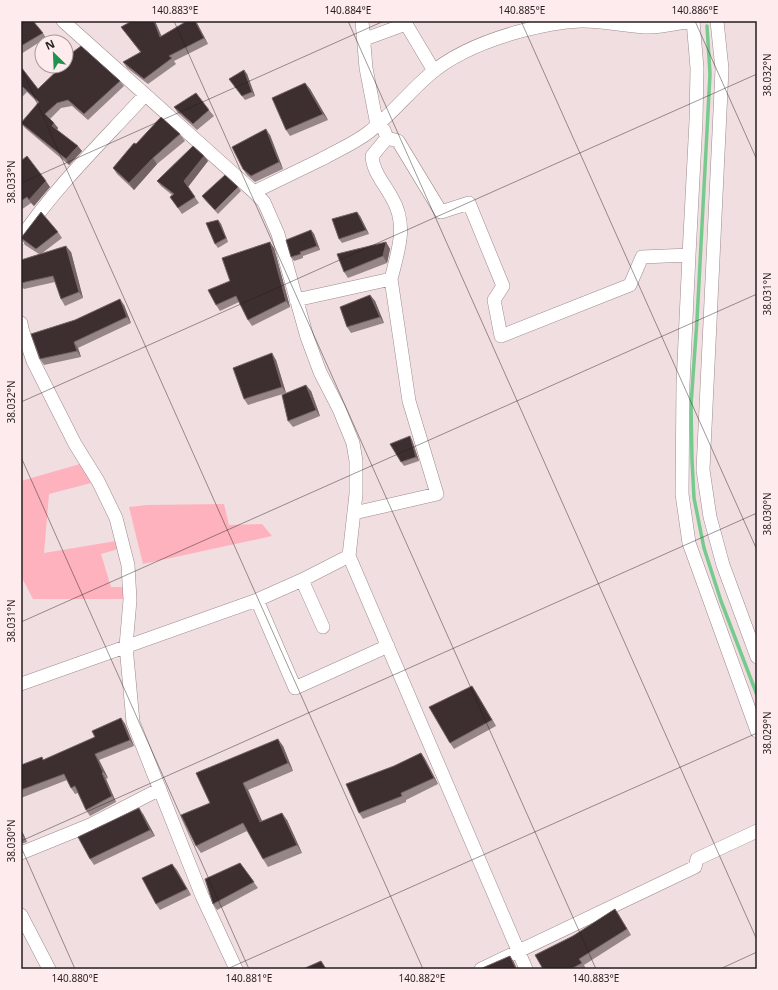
<svg xmlns="http://www.w3.org/2000/svg" width="778" height="990" font-family="'Noto Sans',sans-serif">
<style>
.green{fill:#feb2bd}
.lines{fill:none;stroke-linecap:round;stroke-linejoin:round}
.stream{stroke:#76ca8e;stroke-width:3.5}
.street-casing{stroke:#9c8b8d;stroke-width:14}
.street{stroke:#fff;stroke-width:13}
.wall{fill:#978688}
.shaded-wall{fill:#736365}
.building{fill:#3d2e30;stroke:#736365}
.ticks{fill:none;stroke:#251e1f;stroke-width:1;stroke-opacity:0.45}
.neatline{fill:none;stroke:#251e1f;stroke-width:1.5}
.ticks-label{font-size:10px;text-anchor:middle;fill:#251e1f}
</style>
<rect width="100%" height="100%" fill="#f1dee0"/>
<path class="green" d="M80 464 91 483 49 494 44 553 116 541 118 549 101 554 111 587H124V599H33L21 576V481Z
M224 504 229 525 262 524 272 536 143 564 129 507 147 505Z"/>
<g class="lines">
<path class="stream" d="M707 26 710 74 697 320 691 405 692 460 694 498 704 548 721 601 757 695"/>
<g class="street-casing">
<path id="street" d="M63 21 254 192C277 181 299 170 322 159 338 150 355 143 369 132 391 115 408 93 429 75 454 53 488 40 521 31 540 26 560 22 580 21 604 20 627 27 650 27 664 27 678 23 692 21
M362 21 366 68 377 125
M717 21 722 69 703 470 710 517 723 565 757 657
M365 39 406 24 434 71
M387 138 398 141 441 212 469 203 503 286 494 300 501 336 630 285 642 257 689 255 696 121 697 68 693 21
M254 192 264 202 278 234 307 337 320 372 339 409 353 443 356 461V494L349 556 526 969
M21 238C56 186 103 141 145 95
M689 255 683 384 682 494 689 543 757 731
M296 300 391 279C398 251 408 225 392 198 384 183 373 172 372 156L387 138 384 130
M21 323 22 329 33 361 75 444 98 481 116 518 128 565 130 600 126 646 133 722 202 896 236 969
M354 513 437 494 409 401 391 279
M302 580 323 627
M257 600 295 688 388 646
M21 684 257 600 302 580 349 556
M21 853 90 825 160 789
M21 915 49 969
M481 969 695 867 697 859 757 831"/>
</g>
<use href="#street" class="street"/>
</g>
<path class="wall" d="M21 21 43 33 46 38 21 54Z
M132 21H155L162 37 197 23 208 44 174 61 176 64 148 84 127 68 123 62 140 52 121 27Z
M69 55 120 81 124 86 88 120 72 106 61 108 50 119 58 128 57 130 82 151 69 165 25 128 21 123 38 103 27 92 21 98V67L38 89 71 57Z
M244 70 247 74 255 96 245 100 229 79Z
M305 83 310 89 328 120 290 136 286 130Z
M174 107 209 110 214 116 197 130 178 113Z
M180 134 185 141 157 164 134 190 117 174 113 168 136 144Z
M270 135 283 169 255 182 247 175 243 169Z
M204 156 208 161 188 187 199 203 182 214 170 197 172 195 161 186 157 181Z
M21 161 50 187 34 206 31 203 21 210Z
M238 187 241 191 218 214 205 200 202 196Z
M360 216 369 234 342 243 339 239Z
M218 220 221 224 228 242 218 248 215 244Z
M311 230 314 234 320 250 303 256V258L294 261 291 257Z
M58 232 62 238 41 254 71 252 83 298 65 306 61 299 55 282 24 289 21 286V260L39 254 25 245 21 238Z
M386 242 390 249 387 263 348 278 344 272Z
M274 248 290 307 252 326 248 320 239 302 220 311 216 305 230 281Z
M370 295 375 301 384 323 351 333 347 327Z
M124 305 131 323 78 348 81 357 44 365 40 359 75 320Z
M276 360 286 393 248 405 244 399Z
M311 391 320 416 293 427 288 421Z
M412 440 419 461 404 466 401 462Z
M472 686 496 726 454 749 450 743Z
M121 718 125 724 134 746 99 760 108 778 106 779 116 802 90 816 86 810 78 793 75 794 71 788 67 780 21 798V765L43 760 95 737Z
M283 746 293 771 248 790 262 821 287 820 302 853 268 867 263 859 247 831 201 853 196 846 210 803Z
M421 753 425 759 438 784 406 800V802L363 819 359 813 394 766Z
M143 814 155 836 94 865 90 859Z
M21 829 27 842 21 844Z
M240 863 258 888 217 910 213 904Z
M172 864 191 895 160 910 156 904Z
M615 909 631 935 584 965 586 969H543L573 936Z"/>
<path class="shaded-wall" d="M154 21H155L164 43 160 37Z
M195 21 197 23 208 44 204 38Z
M244 70 247 74 255 96 252 92Z
M305 83 310 89 328 120 323 114Z
M54 123 58 128 56 132 52 126Z
M266 129 270 135 283 169 279 162Z
M78 146 82 151 69 165 66 159Z
M204 156 208 161 188 187 184 181Z
M153 158 157 164 134 190 129 183Z
M46 181 50 187 34 206 29 200Z
M357 212 360 216 369 234 366 230Z
M218 220 221 224 228 242 226 238Z
M311 230 314 234 320 250 317 246Z
M270 242 274 248 290 307 286 301Z
M386 242 390 249 387 263 383 256Z
M66 246 71 252 83 298 79 292Z
M370 295 375 301 384 323 380 317Z
M120 299 124 305 131 323 127 317Z
M74 342 78 348 81 357 77 351Z
M272 353 276 360 286 393 282 387Z
M306 385 311 391 320 416 316 410Z
M410 436 412 440 419 461 416 457Z
M472 686 476 692 496 726 492 720Z
M121 718 125 724 134 746 130 740Z
M278 739 283 746 293 771 288 763Z
M421 753 425 759 438 784 434 778Z
M95 754 99 760 108 778 103 772Z
M102 773 106 779 116 802 112 796Z
M243 783 248 790 266 830 260 822Z
M139 808 143 814 155 836 150 830Z
M282 813 287 820 302 853 297 845Z
M21 829 27 842 21 832Z
M172 864 177 870 191 895 187 889Z
M615 909 619 915 631 935 627 929Z
M510 956 514 962 517 969H516Z"/>
<path class="building" d="M21 21H33L43 33 21 46Z
M132 21H154L160 37 187 21H195L204 38 169 56 172 58 144 79 123 62 141 52 121 27Z
M81 46 120 81 84 114 68 100 57 103 45 114 54 123 52 126 78 146 66 159 21 123 39 102 23 87 21 89V67L38 89 62 66H66V62L71 57 69 55Z
M244 70 252 92 242 96 229 79Z
M305 83 323 114 286 130 272 98Z
M196 93 209 110 193 124 174 107Z
M161 117 180 134 153 158 129 183 113 168 134 143 136 144Z
M266 129 279 162 251 176 243 169 232 147Z
M193 146 204 156 184 181 195 197 178 208 170 197 174 194 157 181Z
M27 156 46 181 29 200 27 197 21 201V161Z
M225 175 238 187 215 210 202 196Z
M41 212 58 232 36 249 21 238Z
M357 212 366 230 339 239 332 219Z
M218 220 226 238 215 244 206 223Z
M311 230 317 246 300 252 301 254 291 257 286 240Z
M270 242 286 301 248 320 236 296 216 305 208 290 230 281 222 258Z
M386 242V243L383 256 344 272 337 254Z
M66 246 79 292 61 299 53 276 21 283V260Z
M370 295 380 317 347 327 340 307Z
M120 299 127 317 74 342 77 351 40 359 31 334 75 320Z
M272 353 282 387 244 399 233 368Z
M306 385 316 410 288 421 282 395Z
M410 436 416 457 401 462 390 444Z
M472 686 492 720 450 743 429 707Z
M121 718 130 740 95 754 103 772 102 773 112 796 86 810 75 786 71 788 64 774 21 790V765L42 757 43 760 95 737 92 731Z
M278 739 288 763 243 783 260 822 282 813 297 845 263 859 243 823 196 846 181 815 210 803 196 773Z
M421 753 434 778 401 793 402 796 359 813 346 784 394 766Z
M139 808 150 830 90 859 78 837Z
M240 863 254 882 213 904 205 879Z
M172 864 187 889 156 904 142 878Z
M615 909 627 929 579 959 582 963 571 969H543L535 955 573 936Z
M510 956 516 969H480Z
M321 961 326 969H303Z"/>
<path class="ticks" d="M174 21 596 969M348 21 757 940M521 21 757 550M695 21 757 160M21 67 423 969M21 183 384 21M21 402 757 74M21 457 249 969M21 622 757 294M21 841 757 513M21 847 75 969M227 969 757 733M720 969 757 952"/>
<rect width="778" height="990" fill="none" stroke="#feebed" stroke-width="44"/>
<g transform="translate(54 54) rotate(336)"><circle r="19" fill="#feebed" stroke="#a7999b"/>
<path d="M0-3L7 15L0 10L-7 15Z" fill="#1e934e"/>
<text y="-6" font-size="11" font-weight="bold" text-anchor="middle" fill="#251e1f">N</text>
</g>
<rect x="22" y="22" width="734" height="946" class="neatline"/>
<g class="ticks-label">
<text x="175" y="14">140.883°E</text>
<text x="348" y="14">140.884°E</text>
<text x="522" y="14">140.885°E</text>
<text x="695" y="14">140.886°E</text>
<text transform="translate(767 75) rotate(-90)" y="4">38.032°N</text>
<text transform="translate(11 182) rotate(-90)" y="4">38.033°N</text>
<text transform="translate(767 294) rotate(-90)" y="4">38.031°N</text>
<text transform="translate(11 402) rotate(-90)" y="4">38.032°N</text>
<text transform="translate(767 514) rotate(-90)" y="4">38.030°N</text>
<text transform="translate(11 621) rotate(-90)" y="4">38.031°N</text>
<text transform="translate(767 733) rotate(-90)" y="4">38.029°N</text>
<text transform="translate(11 841) rotate(-90)" y="4">38.030°N</text>
<text x="75" y="982">140.880°E</text>
<text x="249" y="982">140.881°E</text>
<text x="422" y="982">140.882°E</text>
<text x="596" y="982">140.883°E</text>
</g>
</svg>
